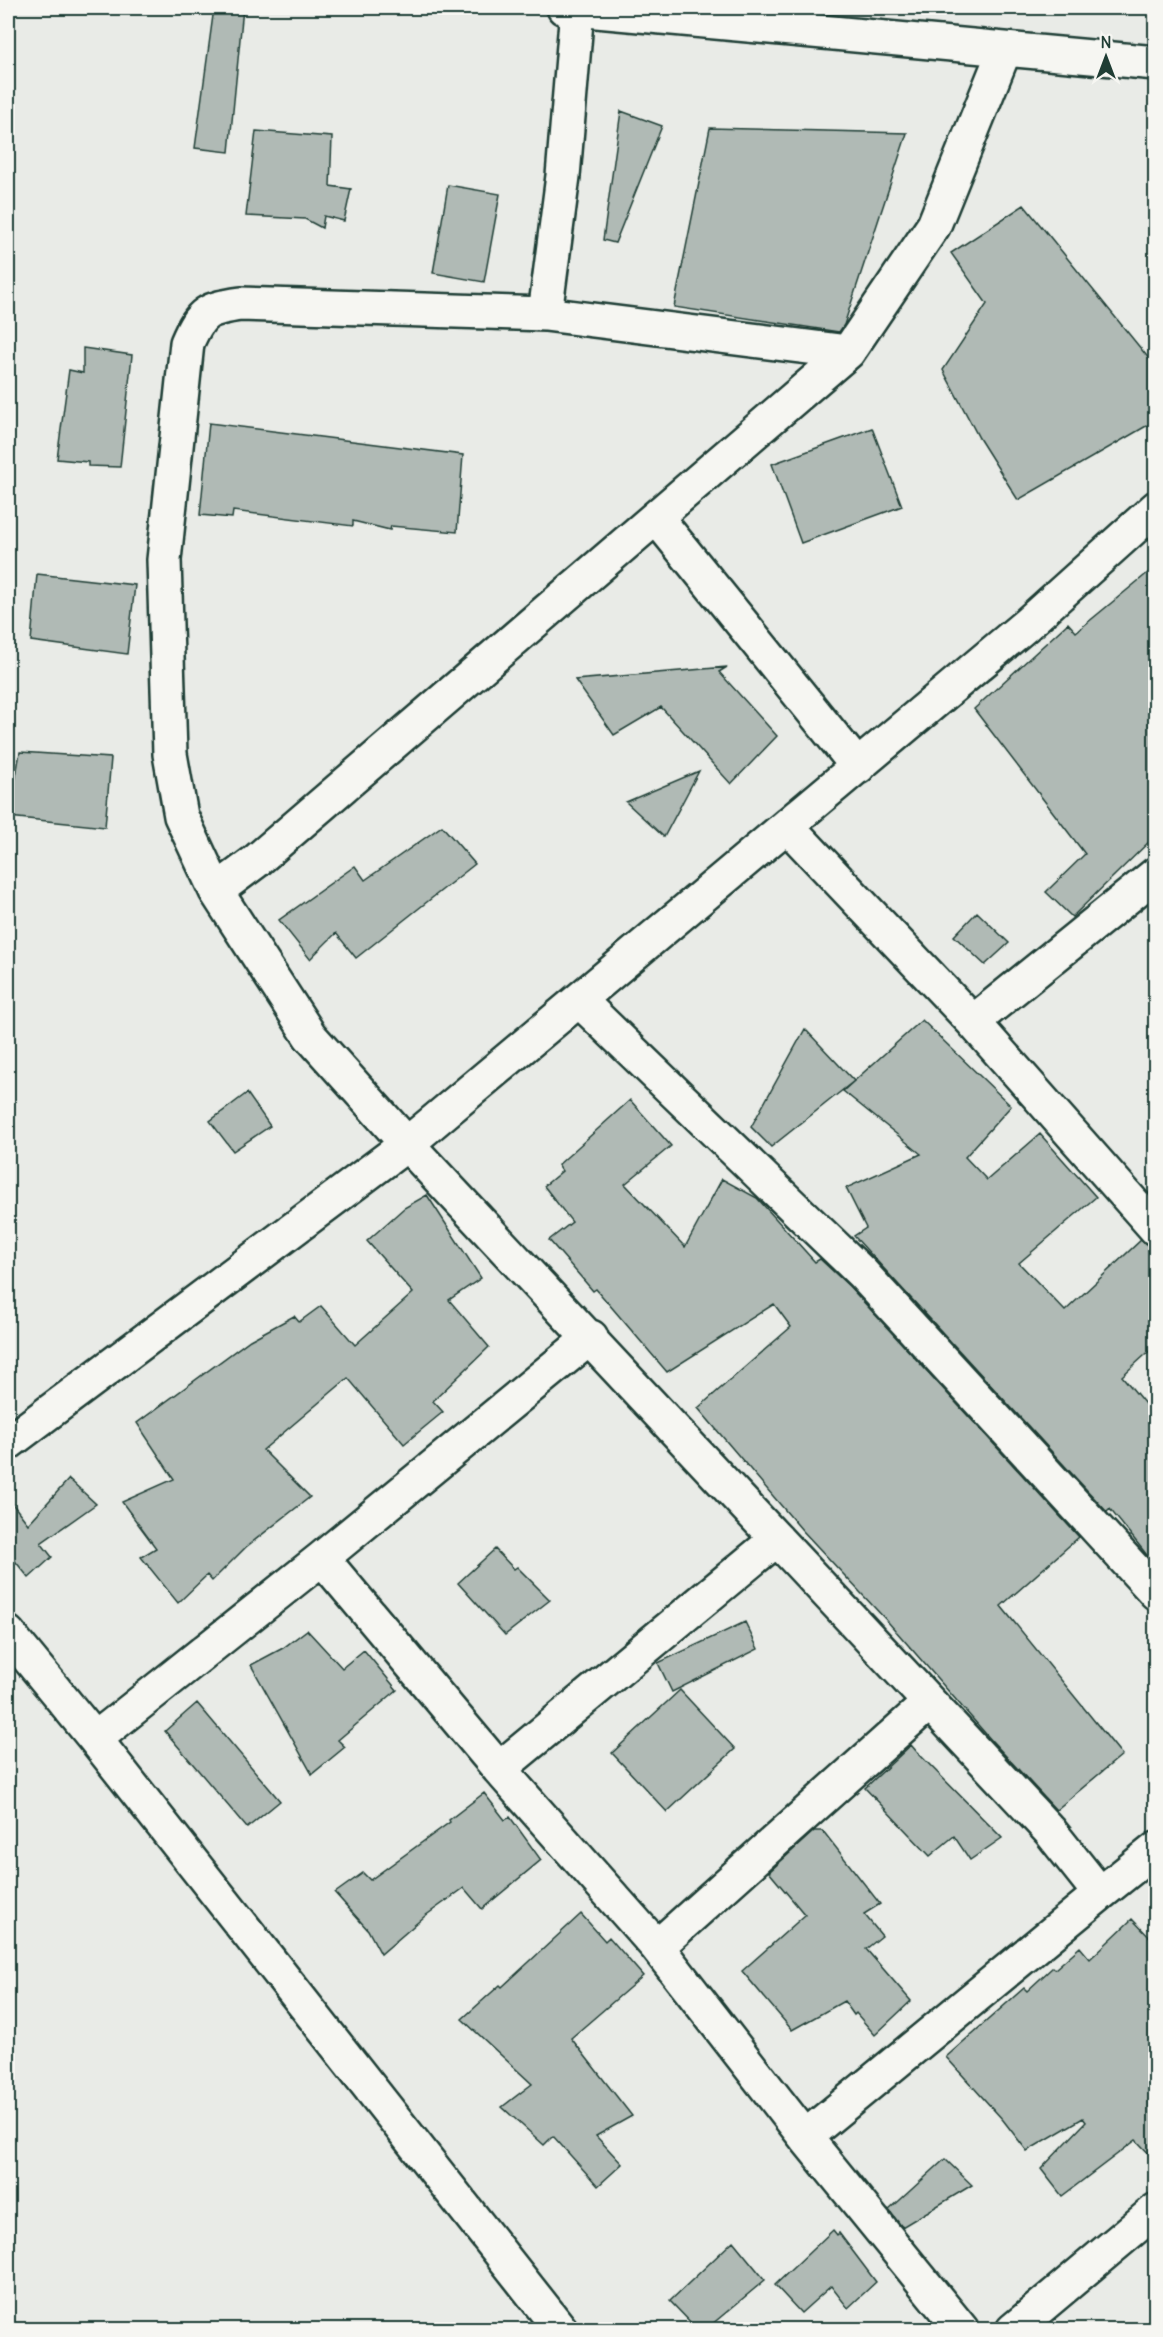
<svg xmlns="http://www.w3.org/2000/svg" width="1163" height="2337" font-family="Delius,sans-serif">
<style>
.building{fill:#b0bab5;stroke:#1f3d34;stroke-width:1.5}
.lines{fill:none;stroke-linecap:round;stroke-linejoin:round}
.minor-casing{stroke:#1f3d34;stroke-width:38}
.minor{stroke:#f6f6f2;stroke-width:33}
</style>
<rect width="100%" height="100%" fill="#e9ebe7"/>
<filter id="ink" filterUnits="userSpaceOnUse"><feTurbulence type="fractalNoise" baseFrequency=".0167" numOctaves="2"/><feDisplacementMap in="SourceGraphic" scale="12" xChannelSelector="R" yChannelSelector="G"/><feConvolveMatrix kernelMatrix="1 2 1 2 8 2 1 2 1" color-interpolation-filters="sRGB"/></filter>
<g filter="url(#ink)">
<path class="building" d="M214 8H243L229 152 195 148Z
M621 111 662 126 615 243 603 240Z
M710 128 907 133 844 325 839 332 674 307Z
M256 131 332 137 330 186 351 189 344 221 324 216 322 228 305 219 246 216Z
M448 185 500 194 484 282 433 273Z
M1024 205 1155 366V421L1018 500 979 438 943 370 987 304 951 253Z
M83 348 132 355 120 467 88 466V462L57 459 69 370 83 373Z
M209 423 463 455 457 532 391 526 390 530 353 521V526L233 511 232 518 200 515Z
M872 428 902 506 801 543 772 464Z
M1155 567V836L1072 917 1046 892 1085 854 974 709 1068 623 1076 632Z
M37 574 135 585 127 654 31 641Z
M727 667 719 672 777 736 731 784 661 707 614 735 575 680Z
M20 752 111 758 105 827 9 817Z
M699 771 664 837 626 802Z
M442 826 475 864 356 958 336 933 310 959 279 920 355 866 365 880Z
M977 912 1009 943 985 965 954 936Z
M922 1020 1011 1106 965 1157 987 1180 1040 1134 1096 1197 1019 1263 1065 1311 1141 1240 1155 1247V1346L1122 1376 1155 1416V1565L1110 1509 1107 1512 854 1236 866 1228 846 1188 921 1154 843 1091Z
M805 1029 854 1081 771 1147 751 1127Z
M247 1093 270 1126 233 1151 210 1121Z
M630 1100 671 1146 625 1184 685 1247 722 1179 757 1198 815 1262 820 1259 849 1286 1079 1537 1001 1606 1122 1755 1056 1810 992 1741 888 1622 802 1530 698 1408 791 1327 774 1304 667 1372 596 1289 593 1291 549 1240 572 1222 544 1186 562 1171 558 1165Z
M427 1195 481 1278 449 1300 489 1347 433 1401 443 1412 404 1444 348 1378 263 1450 310 1497 246 1547 212 1581 207 1575 178 1603 141 1557 156 1548 122 1502 174 1479 137 1423 250 1340 294 1316 299 1322 321 1306 355 1345 413 1293 367 1241 404 1208Z
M69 1479 96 1504 41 1543 52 1557 29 1578 15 1561 12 1563 8 1558V1498L28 1524Z
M495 1549 514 1569 517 1567 550 1600 505 1635 458 1583Z
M745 1622 758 1649 672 1692 658 1663Z
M307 1630 342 1668 364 1650 397 1690 338 1740 345 1747 312 1774 251 1665 283 1648Z
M680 1690 735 1749 667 1812 612 1753Z
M197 1703 280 1801 247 1828 165 1731Z
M911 1745 917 1752 1002 1838 970 1860 954 1836 930 1856 865 1788Z
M484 1793 505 1820 510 1817 541 1860 482 1909 464 1888 425 1916 381 1954 368 1930 335 1893 363 1873 370 1880 450 1822 449 1820Z
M814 1831H823L880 1904 864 1914 882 1936 866 1949 911 2001 875 2035 856 2013 854 2015 844 2001 792 2030 742 1971 805 1915 769 1872Z
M581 1914 605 1941 609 1937 643 1976 571 2038 632 2116 596 2136 622 2164 598 2186 553 2136 544 2145 502 2107 532 2084 462 2019 500 1985 502 1987Z
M1132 1919 1155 1943V2160L1136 2140 1062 2196 1041 2169 1086 2122 1083 2118 1027 2151 1003 2120 946 2057 1024 1988 1027 1991 1053 1967 1055 1969 1080 1947 1090 1959Z
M945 2159 972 2185 902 2227 889 2210Z
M833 2230 837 2235 839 2233 876 2282 848 2308 831 2286 801 2313 775 2285Z
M733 2241 765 2280 705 2330H698L670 2301Z"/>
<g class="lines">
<g class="minor-casing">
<path id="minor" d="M564 8 1156 63
M545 314 563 176 577 9
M656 517 858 767
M787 826 973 1022 1156 1229
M216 891 181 816 170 754 164 560 187 343C201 311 207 309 241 304L545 314 848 352
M579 1000 862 1273 1156 1593
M973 1022 1156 874
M8 1443 407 1144 1026 625 1156 508
M322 1558 499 1769 657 1947 805 2137 962 2330
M8 1633 95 1739 561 2330
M95 1739 322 1558 591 1337
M499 1769 777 1539
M1100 1894 1156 1849
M657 1947 929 1703
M805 2137 1100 1894 1050 1831 407 1144 310 1036 216 891 255 862 848 352 934 225 1005 49
M1013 2330 1156 2210"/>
</g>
<use href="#minor" class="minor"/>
</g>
</g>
<rect width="1163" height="2337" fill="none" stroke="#f6f6f2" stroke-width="30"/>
<rect x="15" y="15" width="1133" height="2307" fill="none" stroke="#1f3d34" stroke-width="2" filter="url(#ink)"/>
<g transform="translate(1106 57)" stroke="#f6f6f2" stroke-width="4.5" paint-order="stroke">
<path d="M0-4.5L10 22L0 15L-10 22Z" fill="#1f3d34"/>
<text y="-9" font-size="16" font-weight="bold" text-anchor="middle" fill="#1f3d34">N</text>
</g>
</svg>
